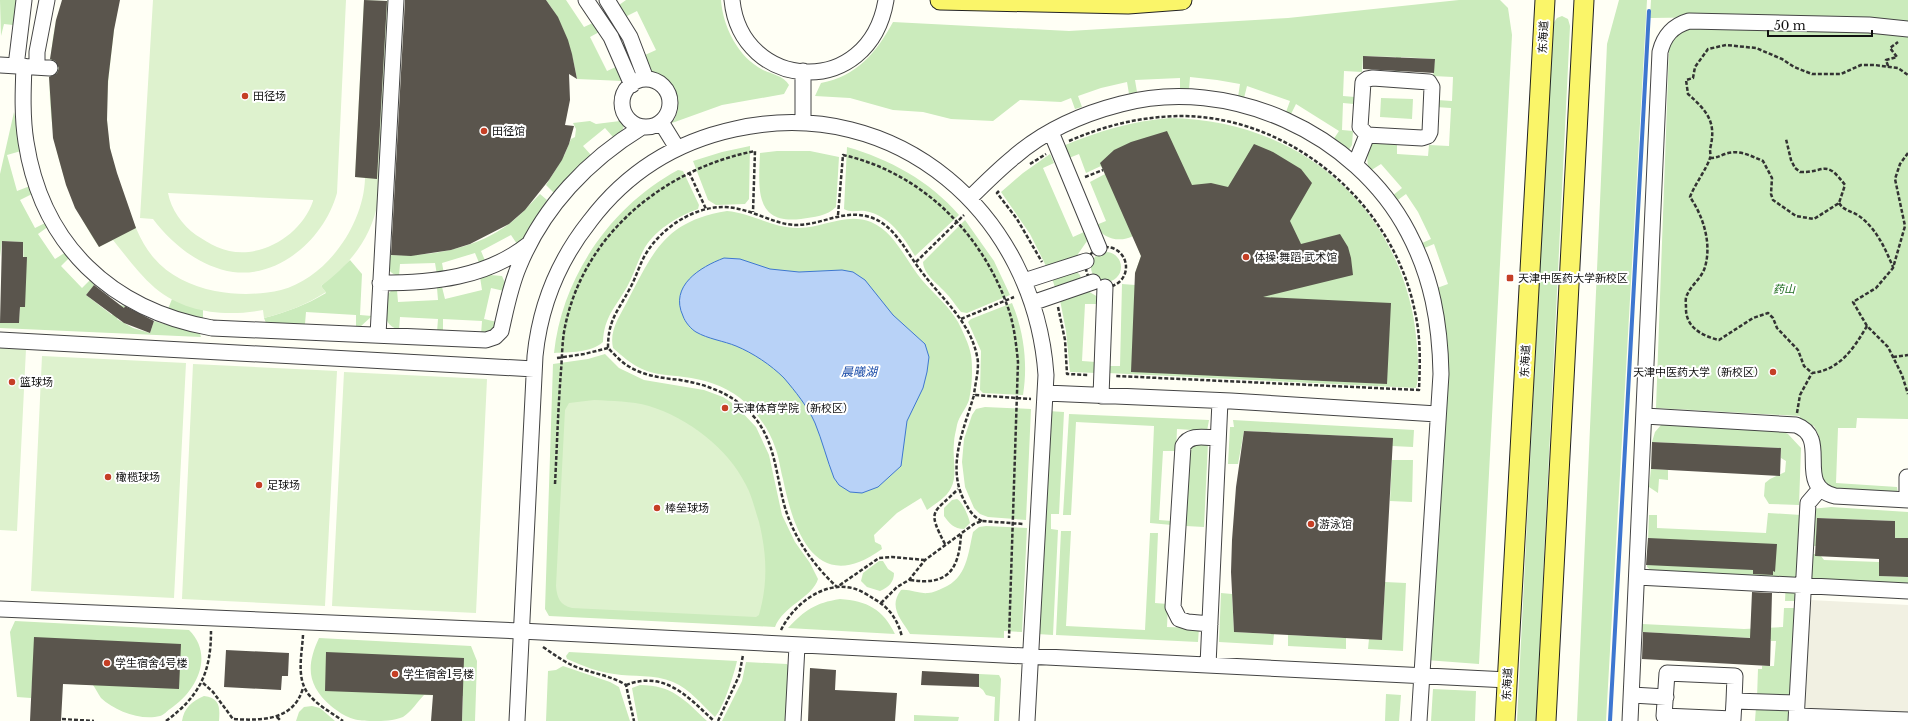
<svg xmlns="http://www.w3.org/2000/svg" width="1908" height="721" font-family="'Libre Baskerville','Noto Sans SC',serif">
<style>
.green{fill:#cbebbc}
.pitch{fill:#def2ce;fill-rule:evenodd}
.plaza{fill:#f1f0e2}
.water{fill:#b8d2f7;stroke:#3e77d0}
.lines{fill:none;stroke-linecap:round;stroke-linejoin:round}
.stream{stroke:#3e77d0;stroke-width:4}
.building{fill:#5a554d}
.minor-casing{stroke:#444;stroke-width:17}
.major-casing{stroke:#222;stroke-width:21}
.path{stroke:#333;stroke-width:2.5;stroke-dasharray:4 2;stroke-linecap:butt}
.minor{stroke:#fff;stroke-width:15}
.major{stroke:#faf569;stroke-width:19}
.poi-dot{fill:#c53f25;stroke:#fff;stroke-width:1.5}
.labels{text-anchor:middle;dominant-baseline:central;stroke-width:4;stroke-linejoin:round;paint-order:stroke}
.street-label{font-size:11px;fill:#111;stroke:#fff}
.poi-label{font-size:11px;fill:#111;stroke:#fff;text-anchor:start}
.park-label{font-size:11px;font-style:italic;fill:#1e6b1f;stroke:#fff}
.water-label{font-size:12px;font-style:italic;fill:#1649a7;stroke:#fff}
</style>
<rect width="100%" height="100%" fill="#fffff5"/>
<path class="green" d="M0 0H19L13 25 4 24 1 36Z
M546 0H566L584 27 595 22 601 31 590 37 607 71 618 66 623 81 577 79C572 51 564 23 546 0Z
M626 0H721C723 27 738 57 763 70 772 74 784 76 789 85L784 94 722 105 672 123C686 103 675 77 652 73L645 55 656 50 637 11 625 17 619 5Z
M1459 0H1500L1508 8 1512 35 1479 664 1426 660 1447 345 1445 325 1437 288 1448 284 1434 244 1422 249 1420 244 1431 239 1418 212 1406 194 1395 202 1392 196 1402 188 1381 164 1370 171C1365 161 1368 152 1372 142L1397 143V154L1428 156 1429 145 1449 146 1451 108 1436 107 1437 100 1452 101 1453 77 1433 76 1435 59 1401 57 1400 73H1395L1396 57 1363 56 1362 72 1344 71 1343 96 1355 97 1354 104 1343 103 1342 130 1353 131 1352 145 1348 151 1333 140 1339 131 1296 104 1291 114 1286 112 1290 101 1247 86 1244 98 1238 97 1240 84 1217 80 1190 77 1189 90H1180V78L1135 80 1137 92 1129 94 1127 82 1101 88 1078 96 1082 107 1075 109 1071 98 1061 102 1020 100 993 121 951 119 923 112 893 110 850 98 815 96 821 83C857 76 876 53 893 22L1069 31 1288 18Z
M1619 0H1647L1606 721H1577L1607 44Z
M1651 0H1908V23L1721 17 1650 18Z
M1562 16 1568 19 1570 26 1536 721H1517L1552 25 1557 18Z
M1691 28 1878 31 1908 35V419L1857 418 1856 428H1838L1836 483 1897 487 1898 494 1830 490 1819 475V436L1814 426 1799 419 1800 416 1656 408 1669 49C1673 36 1679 32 1691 28Z
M1381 98 1413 99 1412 119 1380 117Z
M14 112 21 151 7 155 17 191 30 186 32 194 20 200 35 228 47 222 49 226 38 234 55 259 66 252 70 257 61 266 82 288 91 279 96 283 86 295 112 315 119 305 125 306 117 319 133 328 150 333 154 321C169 326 186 328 200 334L201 337 0 328V323H19L20 307H25L23 242 2 241 0 257V174Z
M1170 118C1291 120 1389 195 1413 315 1416 332 1421 372 1416 388L1108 373V366H1120L1122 284 1135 285V273L1141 256 1133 236C1120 243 1102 239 1096 225L1106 221 1090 182 1105 174 1101 166 1086 173 1079 154 1069 158 1063 146C1099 131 1132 121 1170 118Z
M590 121 596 124 620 121 624 126 622 131 613 137 605 128 583 146 591 155 554 193 546 185 558 166V154L564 156 571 139 575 137 576 129 573 123Z
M750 146 749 199 745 204 716 205 708 200 693 161 722 152Z
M847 147C889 159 930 181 959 215L915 256C903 236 889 215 865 211 858 210 850 213 844 209Z
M777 151H810L839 157 836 207C827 216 814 217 801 219 753 225 759 186 760 153Z
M1050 154 1054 163 1043 168 1073 237 1084 232 1087 241 1078 254 1077 260 1048 270 1030 234 1001 192 1023 173Z
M678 170 683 171 699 205 698 209C678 216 653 231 643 251 637 263 633 276 627 287 615 308 604 317 603 342 591 353 569 352 554 353 562 277 611 206 678 170Z
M540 194 547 200 524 239 517 244 511 235 481 251 486 263 480 265 475 253 442 263 444 274 437 275 435 263 400 264 399 276C386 273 388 266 389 255 431 257 475 249 509 224 521 215 530 204 540 194Z
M727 211C751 213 773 228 797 228 822 229 845 212 871 222 895 232 906 261 922 280 934 294 949 306 958 322 963 332 969 344 971 355 973 368 972 387 969 400 966 409 959 416 957 425 956 431 954 437 954 443 952 457 958 475 951 488 947 497 935 504 927 510L921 498 897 513 874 535 875 542 881 545 882 549C817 596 794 534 783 479 780 468 779 457 775 447 769 428 755 410 740 398 725 386 703 379 684 377 670 375 655 375 642 369 631 364 622 356 613 348 609 330 620 316 628 300 654 250 666 221 727 211Z
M965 220 994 261 1010 295 967 313 961 312C956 306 951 298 945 292 937 283 924 275 923 262Z
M1091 267a15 15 0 1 1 30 0a15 15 0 1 1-30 0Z
M350 260 362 274 360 315 372 316 360 327H356V315L306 312 305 324 266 323 264 318C287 312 306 305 326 293L321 286Z
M1075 270 1080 275 1081 279 1056 291 1052 278Z
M490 275 502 276 506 285 504 291 491 288 484 319 497 322C494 331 490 332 481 335L482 321 443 319V333L437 332 438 319 400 317 399 330C381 323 386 313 386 296L392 290H397L398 302 438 300 437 288 442 287 445 299 482 290 480 277Z
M1086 290 1098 297V304H1085L1082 361 1096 362V373L1070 372 1066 331 1060 300Z
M172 299 203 310V320L168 309Z
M1012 303C1024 331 1028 365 1023 395L983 393 980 390 981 351 968 322 971 319Z
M605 354 619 368 644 380 704 390 723 397 735 405 756 427 769 455 782 515 795 542 810 563 818 579C813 597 783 606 775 627L549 616 545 609 553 364 588 359Z
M985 407 1031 409 1026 520 988 517 980 514 974 508 965 487 962 462 964 439 972 415 976 409Z
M1048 411 1064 412 1059 514H1051V529L1058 530 1053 635 1037 634Z
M1069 414 1209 420 1207 431 1177 429 1176 451H1163L1159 520 1172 521V525L1150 523 1154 426 1076 422 1071 515H1063Z
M1233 420 1414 430 1413 447 1392 446V438L1244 431 1238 464H1228L1230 427H1234Z
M1679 424 1780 430 1788 434 1801 448 1799 505 1769 504 1764 496 1765 483 1770 479 1785 472 1786 461 1781 458V448L1652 442 1655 432 1661 425Z
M1208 443 1204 527 1186 526 1185 522 1191 444Z
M1392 460H1413L1412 502 1390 501Z
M1651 469 1668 470V480L1659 479 1658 493 1649 487Z
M957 499C962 501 969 517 970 523L964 529C954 529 949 523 944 516V508L952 500Z
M1831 507 1908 512V538H1895V521L1817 518 1816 546H1809L1811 509Z
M1768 513 1801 515 1797 601H1785L1786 579 1654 573 1647 567 1649 515H1657V528L1766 533Z
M986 526 1027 528 1022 632 1004 631V638L910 634C901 619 888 607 901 590 910 589 919 594 928 593 933 593 938 590 943 588 967 578 968 554 973 532L979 527Z
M1061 531H1071L1066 626 1145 630 1150 533H1158L1155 603 1168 604 1167 627 1199 628 1198 642 1056 635Z
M1808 554H1815V556H1821L1824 560 1879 562V576L1908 577V588L1811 583Z
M879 561H883L888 569 894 573C894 582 889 587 880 591L867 587 861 581 863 573Z
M1385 582 1406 583 1403 651 1368 649 1369 639 1382 640Z
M1221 593 1232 594 1234 632 1274 634 1273 645 1219 642Z
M840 599C867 601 883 609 895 634L788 628C805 610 815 603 840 599Z
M1784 608H1796L1791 699 1757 698 1758 669H1762V666H1774L1776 641H1771V639L1642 632V624L1744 629 1783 627Z
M15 621 189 630C215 656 196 692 170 709 167 711 164 715 160 716 141 721 115 711 101 698 98 694 96 689 93 685L32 682 31 698 17 697 10 632Z
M1288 635 1346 638V649L1288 646Z
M319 638 471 646 477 661 475 721H462L463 696 424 695C418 701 411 712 403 717 393 721 384 721 373 721 354 721 346 718 331 706 307 685 306 666 319 638Z
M569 652 737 661C734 674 724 707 715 717 702 705 690 689 673 682 654 674 634 677 614 674 598 672 583 666 567 659L566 656Z
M746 662 787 664 789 667 785 721H722L742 681Z
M563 666 610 682 619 687 630 721H546L548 671 556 670Z
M979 674 999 675 1001 679 999 721H994L995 697 986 695 983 690 979 687Z
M640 685C672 685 685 700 707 721H638L632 688Z
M1433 689 1476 691 1475 721H1431Z
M1386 694 1401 695 1399 721H1385Z
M204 696C220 698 220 707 219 721H182C184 708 192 701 204 696Z
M312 706 320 708 335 721H296L299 712 304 707Z
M1756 707 1790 709V721H1755Z
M914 715 959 717 958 721H914Z"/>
<path class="pitch" d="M153 0H346L337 193C325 237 281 278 233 272 200 267 172 244 153 219L140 218ZM168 193 313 200V201C301 237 255 264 217 247 210 244 203 239 196 235 182 225 171 209 168 193Z
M364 0 388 1 378 201C372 237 350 265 321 286L326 292C306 305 287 312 264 318L263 310C225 317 185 313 155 288 139 274 126 256 113 240L99 247C53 180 40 99 56 20L114 30C110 68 103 109 110 148 113 166 120 185 127 203 133 222 140 241 153 257 169 276 191 286 215 291 237 295 259 295 281 290 327 278 364 224 365 178L355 177Z
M0 347 26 349 17 531 0 530Z
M42 356 186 363 174 598 31 591Z
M193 364 337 371 325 606 182 599Z
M344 372 487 379 476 613 332 606Z
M594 400C612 401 631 401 649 406 688 418 728 448 746 485 752 496 755 510 759 522 767 555 768 583 759 615L756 617 572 608C560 605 557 598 556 586L565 410 569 403Z"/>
<path class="plaza" d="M1810 600 1908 605V715L1804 710Z"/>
<path class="water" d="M724 258 740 259 770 269 799 272 842 270 853 272 865 280 893 315 925 344 929 357 927 372 923 388 907 421 901 466 878 487 862 493 850 492 839 485 834 478C827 460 822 440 815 423 808 407 795 391 784 378 771 365 753 353 736 346 724 341 708 339 696 332 691 329 685 322 683 316 669 286 700 267 724 258Z"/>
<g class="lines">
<path class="stream" d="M1610 721 1649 11"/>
</g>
<path class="building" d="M62 0H120L114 30 108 81 107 120 110 148 117 173 136 228 99 247 75 208 66 185 53 138 49 77 57 73 59 68 55 61 50 59 56 20Z
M364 0 387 1 377 179 355 177Z
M405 0H546L558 17 568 40 572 54 577 79 569 74 570 100 565 125 574 126 569 144 562 160 549 180 525 210 509 224 470 244 451 250 411 256 391 255Z
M1363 56 1435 59 1434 73 1363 69Z
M1167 131 1192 185 1211 183 1228 187 1254 144 1273 152 1301 169 1312 183 1290 221 1301 244 1340 234 1348 247 1351 258 1353 275 1263 297 1391 303 1387 384 1131 372 1135 273 1141 256 1100 163 1114 150 1131 142Z
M2 241 23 242V257H27L25 307H20L19 323H0Z
M94 285 124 308 125 306 154 321 150 333 124 323 86 295Z
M1244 431 1393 438 1382 640 1234 632 1231 572 1232 540 1236 487Z
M1652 442 1781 448 1780 476 1651 469Z
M1817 518 1895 521V538H1908V577L1879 576V559L1815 556Z
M1648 538 1777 544 1775 572 1773 571V575L1753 574V570L1646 565Z
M1752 592 1772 593 1770 666 1642 659 1643 632 1750 638Z
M34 637 181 644 179 689 63 684 61 721H30Z
M226 650 289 653 288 676H282L281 690 224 687Z
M326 652 464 658 462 721H431L433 695 325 691Z
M810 668 836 670 835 690 897 693 895 721H808Z
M922 671 979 674V687L921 685Z"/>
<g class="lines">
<g class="minor-casing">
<path id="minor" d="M586 0 611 37 632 85
M607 0 630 37 646 79
M732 0C741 91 869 101 886 0
M0 65 50 68
M16 66 24 0
M24 66C23 91 22 117 26 142 42 245 111 310 212 328L486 340 495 337 501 331C506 309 510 287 519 266 543 207 588 160 642 127
M37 67V52L47 0
M1373 78 1429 82 1432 87 1430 132 1428 136 1422 138 1367 135 1360 127 1363 82 1367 79Z
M622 103a24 24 0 1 1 48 0a24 24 0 1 1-48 0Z
M661 122 677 148
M803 123V71
M1051 132 1099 248
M1355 165 1367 135
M970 198C984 184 998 170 1014 157 1044 131 1082 114 1121 104 1229 75 1356 133 1408 232 1432 277 1440 323 1441 374L1419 721
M1024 281 1086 261
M380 283C433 283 486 278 529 244
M1032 303 1093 282
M378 335 396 0
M0 340 534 369
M1046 393 1231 401 1437 414
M1101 396 1105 287
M1645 416 1796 425C1832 438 1793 486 1835 496L1908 500
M1907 500V477
M1637 577 1908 591
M0 609 520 631 1508 680
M1210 624 1188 622 1179 619 1173 607 1183 446C1190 433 1206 438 1218 438
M1208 665 1220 401
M1632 695 1666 697
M1734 701 1733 719 1664 716 1667 673 1735 676 1734 701 1797 703
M1797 716 1908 720
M517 721 535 356C540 306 559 260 590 221 627 172 675 142 735 129 897 93 1035 215 1046 375L1027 721
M793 721 797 646
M1630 721 1660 52C1664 36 1672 26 1689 21L1869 25 1908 29
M1796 721 1808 503 1820 489"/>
</g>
<g class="major-casing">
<path id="major" d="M940 0 1128 4 1182 0
M1505 721 1545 0
M1546 721 1584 0"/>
</g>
<path class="path" d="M1888 66 1886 60 1897 57 1890 48 1898 42
M1069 141C1106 125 1143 116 1184 116 1294 118 1394 205 1415 312 1421 338 1420 364 1419 390L1116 376
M1908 153 1900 164 1895 179 1905 226 1893 268 1876 288 1853 302 1867 326 1888 347 1902 375 1908 394
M1710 158C1717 158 1719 156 1725 154 1739 149 1751 156 1763 161L1772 178 1771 194 1773 200 1796 216 1814 219 1839 203 1845 185C1825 158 1825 173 1800 172L1795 168 1791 160 1786 139
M1030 164 1046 154
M689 172 706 209
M1085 177 1103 170
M999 191 997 193 1017 219 1042 262
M1839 203C1844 211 1852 211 1859 216 1876 228 1885 248 1893 267
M838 215 843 155C920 172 981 232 1007 305 1014 323 1016 343 1018 362L1009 638
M1086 267a20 20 0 1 1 40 0a20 20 0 1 1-40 0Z
M916 262 964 215
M1058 307 1065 340 1067 374 1089 375
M961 319 1014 297
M1867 326C1854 348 1840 370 1812 373L1804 366 1798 350 1777 328 1773 318 1768 313 1753 318 1719 340C1702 336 1685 327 1686 307 1686 304 1685 298 1687 295 1691 285 1702 278 1705 267 1712 243 1703 216 1690 197 1695 184 1706 170 1710 158 1711 156 1710 152 1710 149 1717 122 1707 111 1688 94L1686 80 1693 78 1695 67 1708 49 1726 45 1756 48 1782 59 1794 67 1812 74H1841L1861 65H1875L1898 68 1908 75
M1893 357 1908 355
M557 358 584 354 608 348
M1797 413 1800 395 1812 373
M555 484C557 446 558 409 561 371 562 359 562 345 564 332 581 236 663 169 755 151L753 212
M982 521C974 517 970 512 966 504 945 468 964 430 974 395L1031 399
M945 544C926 508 934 514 958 489
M925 560 892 557 879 558 837 587C812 564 791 534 783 500 776 472 774 441 755 418 735 395 710 385 680 380 662 378 644 376 628 366 620 361 614 354 608 348 608 320 617 313 629 290 635 280 638 269 643 259 657 231 691 207 723 207 749 207 774 225 796 225 823 225 842 209 870 217 895 225 906 252 921 271 941 298 970 321 977 356 980 368 975 383 974 395
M910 580C948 586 959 570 961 534
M881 603 897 587 909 580 925 560 974 524 982 521 1024 524
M781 630C793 605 823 581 852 588 860 590 868 595 874 599 889 607 898 620 902 637
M303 635C302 655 295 681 311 697 319 706 332 713 343 721
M543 647C555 655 565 663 579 668 595 674 612 676 626 685L634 721
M203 683 213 692 233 719C263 721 294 720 303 688
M626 685C665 670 688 697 714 721
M277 717 281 721
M62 719 94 721
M166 721C200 696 211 672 211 631
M718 721 739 676 743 655"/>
<use href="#minor" class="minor"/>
<use href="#major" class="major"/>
</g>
<g class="poi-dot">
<circle cx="245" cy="96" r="4"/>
<circle cx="484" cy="131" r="4"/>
<circle cx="1246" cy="257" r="4"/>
<rect x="1506" y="274" width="8" height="8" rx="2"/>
<circle cx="1773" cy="372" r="4"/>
<circle cx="12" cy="382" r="4"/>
<circle cx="725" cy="408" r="4"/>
<circle cx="108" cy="477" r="4"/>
<circle cx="259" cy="485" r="4"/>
<circle cx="657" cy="508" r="4"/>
<circle cx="1311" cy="524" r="4"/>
<circle cx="107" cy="663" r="4"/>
<circle cx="395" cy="674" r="4"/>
</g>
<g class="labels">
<g class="street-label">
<text transform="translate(1543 37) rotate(-87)">东海道</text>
<text transform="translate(1525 361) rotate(-87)">东海道</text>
<text transform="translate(1507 684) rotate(-87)">东海道</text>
</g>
<g class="poi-label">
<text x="253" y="96">田径场</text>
<text x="492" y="131">田径馆</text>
<text x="1254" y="257">体操·舞蹈·武术馆</text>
<text x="1518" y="278">天津中医药大学新校区</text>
<text x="1765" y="372" text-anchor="end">天津中医药大学（新校区）</text>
<text x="20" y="382">篮球场</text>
<text x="733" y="408">天津体育学院（新校区）</text>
<text x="116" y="477">橄榄球场</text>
<text x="267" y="485">足球场</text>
<text x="665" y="508">棒垒球场</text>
<text x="1319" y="524">游泳馆</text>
<text x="115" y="663">学生宿舍4号楼</text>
<text x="403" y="674">学生宿舍1号楼</text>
</g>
<g class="park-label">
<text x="1784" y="289">药山</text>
</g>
<g class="water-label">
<text x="859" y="371">晨曦湖</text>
</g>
</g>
<path d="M1768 30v6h104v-6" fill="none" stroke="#111111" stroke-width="2"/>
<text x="1774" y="30" font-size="12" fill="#111111" stroke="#ffffff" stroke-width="3" paint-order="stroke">50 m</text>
</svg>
